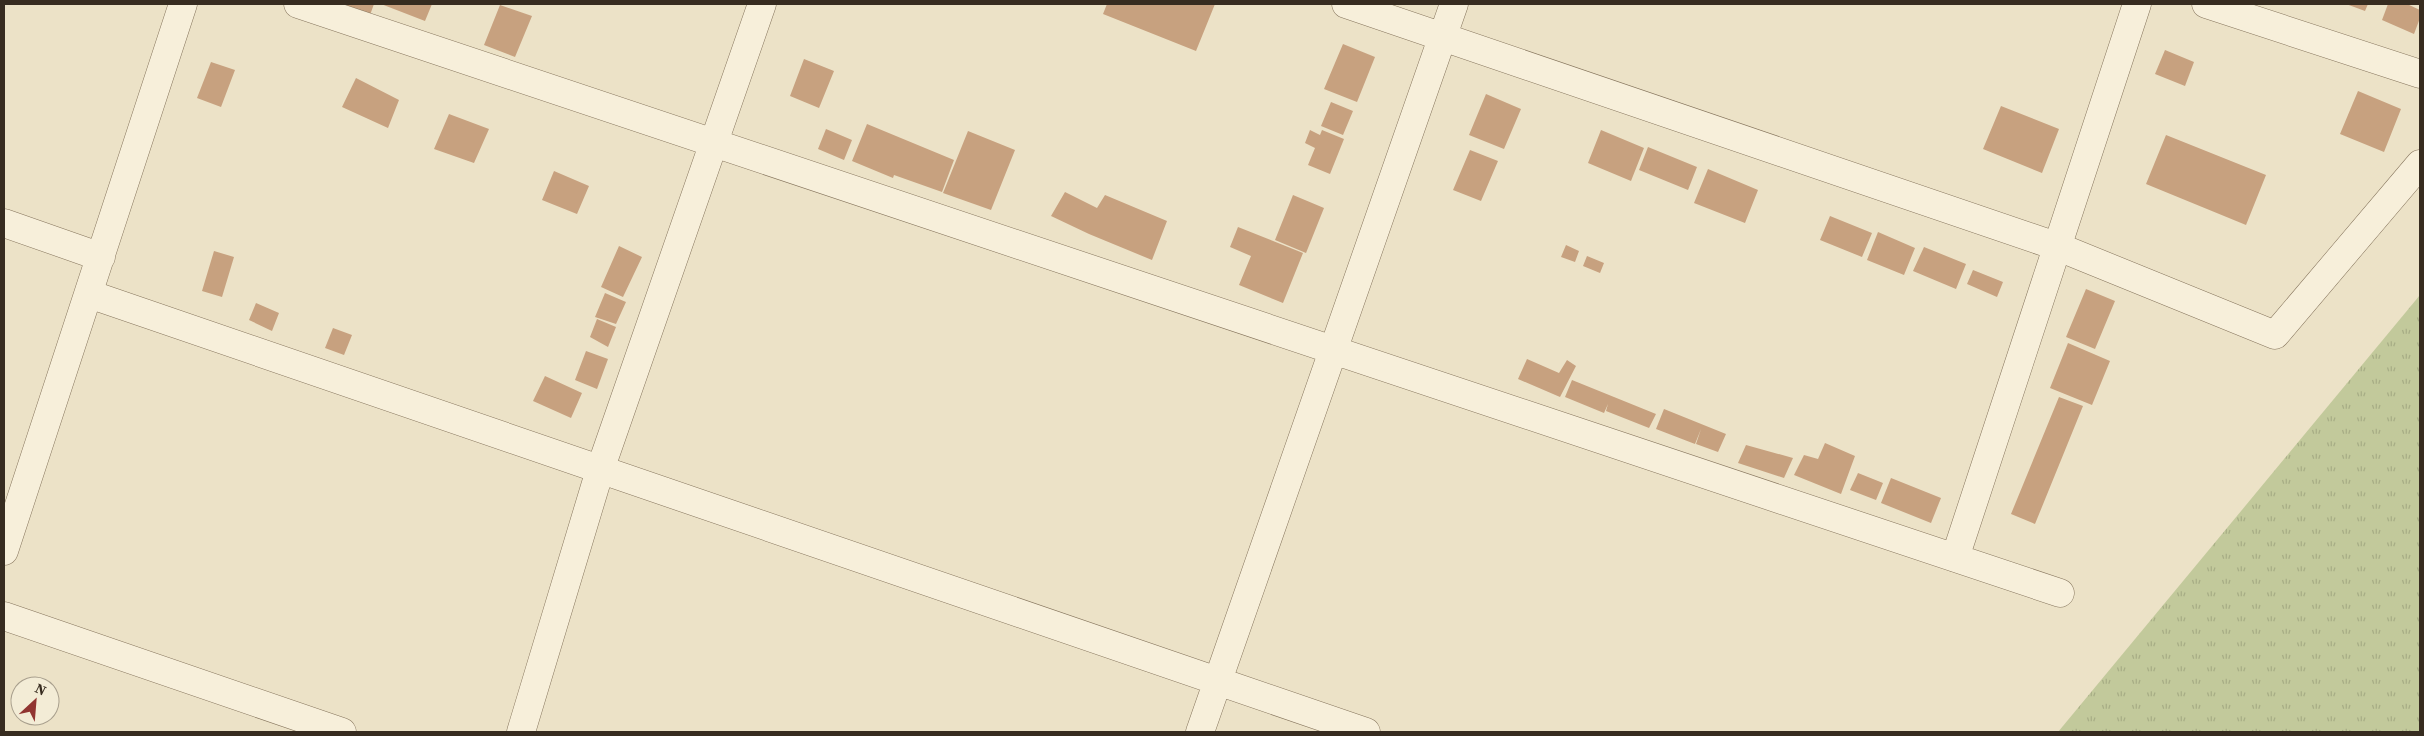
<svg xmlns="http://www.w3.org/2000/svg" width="2424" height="736" font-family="'Source Serif 4',serif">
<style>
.grass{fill:url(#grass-tufts)}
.building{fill:#c7a17f}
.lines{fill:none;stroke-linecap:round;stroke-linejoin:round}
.minor-casing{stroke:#86755d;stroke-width:29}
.minor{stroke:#f7efda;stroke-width:28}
</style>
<defs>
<pattern id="grass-tufts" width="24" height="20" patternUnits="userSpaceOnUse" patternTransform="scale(1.25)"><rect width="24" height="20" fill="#c2c99b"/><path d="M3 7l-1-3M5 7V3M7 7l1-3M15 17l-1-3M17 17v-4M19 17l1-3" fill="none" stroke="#a7ad85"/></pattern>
</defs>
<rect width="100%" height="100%" fill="#ece2c7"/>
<path class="grass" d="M2420 295V732H2058Z"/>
<path class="building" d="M342 4H374L370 15Z
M381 4H432L425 21Z
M1107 4H1215L1196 51 1103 14Z
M2346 4H2368L2365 11Z
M2388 4H2407L2420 10V18L2414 34 2382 20Z
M500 5 532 16 515 57 484 45Z
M1343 44 1375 57 1357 102 1324 89Z
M2165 50 2194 62 2185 86 2155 74Z
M804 59 834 71 819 108 790 96Z
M211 62 235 70 221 107 197 98Z
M356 78 399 100 388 128 342 107Z
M2358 91 2401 109 2384 152 2340 134Z
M1486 94 1521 109 1504 149 1469 135Z
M1331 102 1353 111 1343 135 1321 126Z
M2001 106 2059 129 2042 173 1983 149Z
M449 114 489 129 474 163 434 149Z
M867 124 954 160 942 192 894 175 893 178 852 161Z
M826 129 852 140 844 160 818 149Z
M1310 130 1320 135 1322 130 1344 139 1330 174 1308 165 1315 148 1305 143Z
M1601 130 1644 148 1631 181 1588 163Z
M968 131 1015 150 991 210 943 193Z
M2166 135 2266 175 2246 225 2146 184Z
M1648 147 1697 167 1688 190 1639 170Z
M1470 150 1498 161 1481 201 1453 190Z
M1708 169 1758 190 1745 223 1694 203Z
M554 171 589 186 577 214 542 200Z
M1065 192 1097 208 1105 195 1167 221 1152 260 1089 234 1051 216Z
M1293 195 1324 208 1306 253 1275 240Z
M1830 216 1872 233 1862 257 1820 240Z
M1238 227 1303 253 1283 303 1239 285 1251 256 1230 247Z
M1878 232 1915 248 1904 275 1867 260Z
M1566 245 1579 251 1575 262 1561 257Z
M619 246 642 257 623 297 601 287Z
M1924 247 1966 264 1956 289 1913 271Z
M214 251 234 257 222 297 202 291Z
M1587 256 1604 263 1600 273 1583 266Z
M1973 270 2003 282 1997 297 1967 284Z
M2086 289 2115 301 2095 349 2066 337Z
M605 293 626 302 616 324 595 317Z
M256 303 279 313 272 331 249 320Z
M597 319 616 327 608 347 590 337Z
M333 328 352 335 344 355 325 348Z
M2068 343 2110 361 2092 405 2050 388Z
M586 351 608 359 597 389 575 380Z
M1527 359 1559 373 1567 360 1576 366 1560 397 1518 379Z
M545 376 582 393 571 418 533 401Z
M1572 380 1656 414 1649 428 1606 411 1608 404 1604 413 1565 397Z
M2059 397 2083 406 2035 524 2011 514Z
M1664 409 1726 434 1718 452 1696 444 1701 429 1695 444 1656 429Z
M1825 443 1855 456 1841 494 1794 475 1804 455 1818 459Z
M1746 445 1793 458 1784 478 1738 463Z
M1858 473 1883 483 1876 500 1850 490Z
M1891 478 1941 498 1931 523 1881 503Z"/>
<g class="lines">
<g class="minor-casing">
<path id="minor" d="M298 4 2060 593
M1346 4 2056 246 2275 335 2420 164
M2206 4 2420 74
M4 223 101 257
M89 294 1366 732
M4 551 183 4
M1955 558 2137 4
M4 616 342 732
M521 732 600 470 762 4
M1200 732 1454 4"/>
</g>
<use href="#minor" class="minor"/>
</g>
<rect width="2424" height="736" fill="none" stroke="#372c20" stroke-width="10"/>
<g transform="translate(35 701) rotate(26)"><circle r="24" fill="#f3ecd6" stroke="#a89f8d"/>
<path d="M0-4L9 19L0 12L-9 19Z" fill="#913531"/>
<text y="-8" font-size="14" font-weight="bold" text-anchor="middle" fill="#372c20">N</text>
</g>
</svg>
